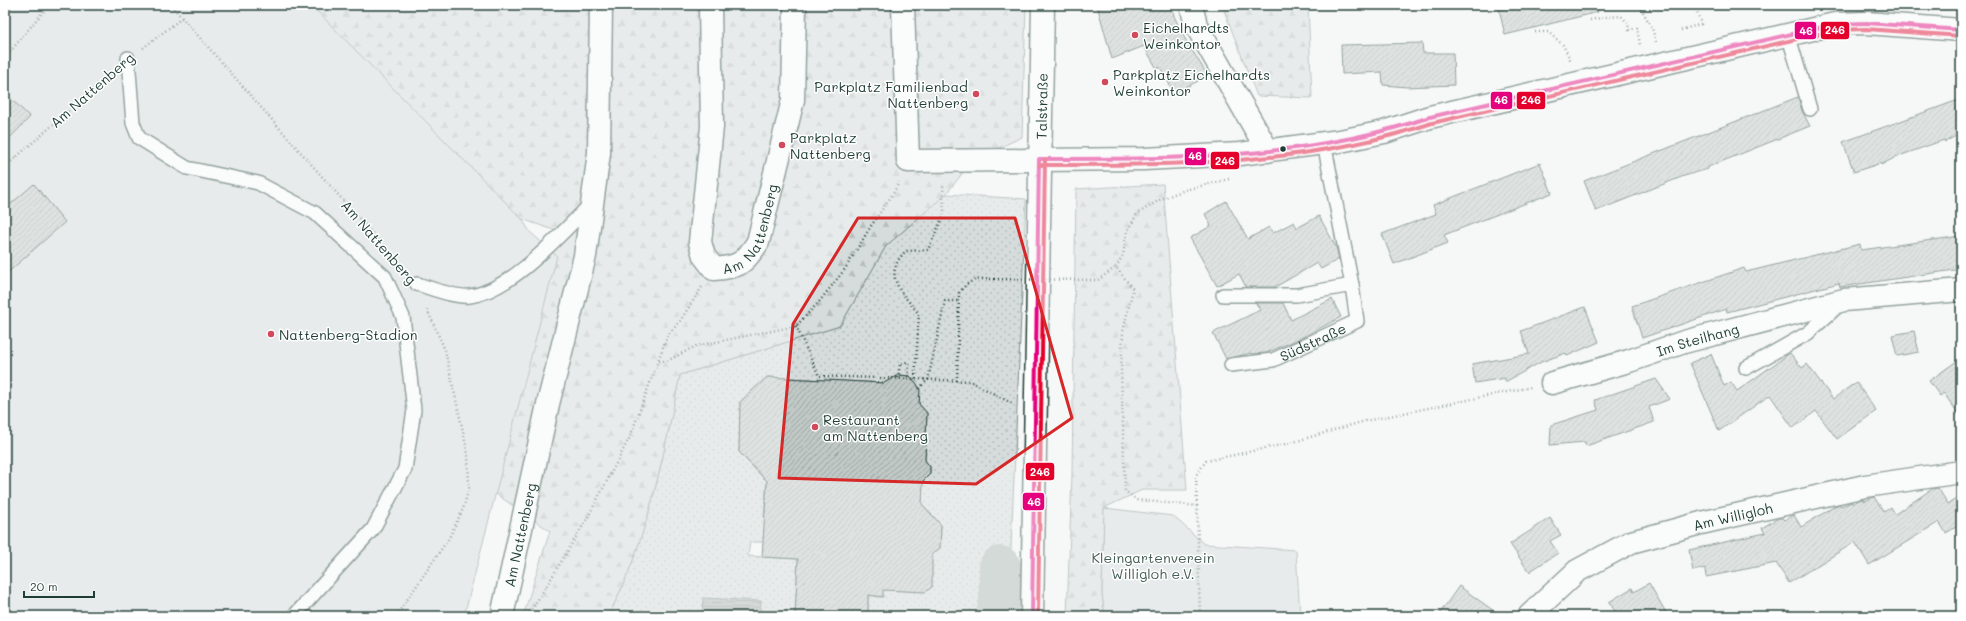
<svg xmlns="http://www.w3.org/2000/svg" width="1966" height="621" font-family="Mali,sans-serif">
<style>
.grass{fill:url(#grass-dots);stroke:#7a8c88}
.forest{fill:url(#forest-firs);stroke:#7a8c88}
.garden{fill:#d6dcdb;stroke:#7a8c88}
.water{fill:url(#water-rules);stroke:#72857f}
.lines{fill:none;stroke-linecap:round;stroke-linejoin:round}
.river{stroke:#aab5b1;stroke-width:42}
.building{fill:url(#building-hatch);stroke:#1f3d34}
.service-casing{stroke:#1f3d34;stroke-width:16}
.minor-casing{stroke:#1f3d34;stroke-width:25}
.primary-casing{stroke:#1f3d34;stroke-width:25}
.path{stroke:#1f3d34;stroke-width:2.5;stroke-dasharray:1 3;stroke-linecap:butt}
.service{stroke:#fff;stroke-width:13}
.minor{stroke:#fff;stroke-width:22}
.primary{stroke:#fff;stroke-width:22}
.path-bridge{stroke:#1f3d34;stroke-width:2.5;stroke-dasharray:1 3;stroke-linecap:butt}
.bus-1-casing{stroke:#fff;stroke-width:7}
.bus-2-casing{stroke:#fff;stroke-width:7}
.bus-1{stroke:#e5007d;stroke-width:4}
.bus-2{stroke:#e4002b;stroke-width:4}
.marked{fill:none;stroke:#d62828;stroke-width:3;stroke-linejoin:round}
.poi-dot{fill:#d1495b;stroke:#fff;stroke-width:1.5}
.bus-dot{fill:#1f3d34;stroke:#fff;stroke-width:1.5}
.labels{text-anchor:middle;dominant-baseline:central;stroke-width:3;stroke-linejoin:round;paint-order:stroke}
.poi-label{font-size:14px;fill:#1f3d34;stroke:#fff;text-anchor:start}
.street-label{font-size:14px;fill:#1f3d34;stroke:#fff}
.park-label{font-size:14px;fill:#445d55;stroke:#fff}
.line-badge{stroke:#fff;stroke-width:1.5}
.badge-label{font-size:11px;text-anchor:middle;font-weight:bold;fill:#fff}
</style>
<defs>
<pattern id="grass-dots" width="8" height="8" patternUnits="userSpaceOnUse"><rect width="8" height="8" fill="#d6dcdb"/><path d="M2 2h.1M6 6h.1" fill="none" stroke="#b7bebd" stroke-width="1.8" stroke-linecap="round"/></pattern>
<pattern id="forest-firs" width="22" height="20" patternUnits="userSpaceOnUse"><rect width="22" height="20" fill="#d6dcdb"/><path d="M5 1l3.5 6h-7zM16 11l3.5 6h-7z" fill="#b7bebd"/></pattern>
<pattern id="water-rules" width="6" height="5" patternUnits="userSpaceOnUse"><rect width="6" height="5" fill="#aab5b1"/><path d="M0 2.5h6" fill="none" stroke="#8a9491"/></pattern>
<pattern id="building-hatch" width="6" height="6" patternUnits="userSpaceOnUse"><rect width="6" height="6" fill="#c0c9c6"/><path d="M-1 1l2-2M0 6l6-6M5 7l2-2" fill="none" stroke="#9ba4a2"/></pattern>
</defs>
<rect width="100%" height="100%" fill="#f6f7f7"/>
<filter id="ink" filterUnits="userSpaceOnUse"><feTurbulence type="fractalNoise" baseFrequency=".025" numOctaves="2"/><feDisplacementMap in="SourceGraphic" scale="8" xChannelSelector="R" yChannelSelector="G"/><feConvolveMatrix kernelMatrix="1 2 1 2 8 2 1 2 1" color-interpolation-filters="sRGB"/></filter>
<g filter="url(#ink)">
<path class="grass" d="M946 194 1026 199 1008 616H868V595L882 597 885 541 918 552 932 554 940 548 941 525 922 504 923 479 930 474V467L925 461 927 413 919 404C920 389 920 387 910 376L898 375 884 383 767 377 740 402 739 452 763 478 767 479 764 517 777 518 776 542H750L748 556 798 559 795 616H608C648 541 663 457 680 375L840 326 886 246Z"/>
<path class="forest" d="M203 5H1026L1022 137 973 160 946 194 886 246 840 326 680 375C663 457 648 541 608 616H523L550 531 496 494 478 484 457 363 562 233 522 219Z
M1222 5H1308L1312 98 1257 96Z
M1163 184 1187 490H1142L1104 508 1102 594 1105 616H1067L1072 474 1076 189Z"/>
<path class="garden" d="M5 5H311L522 219 530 232 557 256 464 616H5Z
M1104 508 1173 516 1204 544 1296 550 1300 616H1105L1102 594Z"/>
<path class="water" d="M703 598 761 601 760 616H702Z"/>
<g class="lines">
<path class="river" d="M997 616 1000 599V567"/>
</g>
<path class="building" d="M1097 5H1172L1174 16 1184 37 1208 76 1174 93 1160 67 1157 69 1144 46 1112 59Z
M1498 5H1597L1598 12 1505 35Z
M1422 43 1423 53H1453L1454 85 1407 87 1383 85 1382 72 1342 74 1341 45Z
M5 93 30 117 5 143Z
M1798 97 1802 111 1810 126 1708 167V169L1684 176 1596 211 1584 181Z
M1961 99V133L1945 142 1944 140 1896 157 1881 165V163L1854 172 1843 142Z
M1540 163 1552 193 1444 235 1448 243 1394 264 1382 234 1436 214 1433 205Z
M34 184 65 222 5 275V209Z
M1226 201 1248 239 1269 227 1273 233 1294 222 1297 228 1319 216 1336 247 1339 259 1321 269 1317 263 1275 287H1246L1239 274 1217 286 1190 238 1211 226 1205 214Z
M1961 236V269L1840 287 1839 283 1727 312 1726 309 1642 338 1632 306 1744 268 1746 272 1860 244 1861 250Z
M1332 299 1341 317 1301 338 1266 353 1252 354 1251 353 1226 359 1213 333 1260 310 1256 303H1283L1291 320Z
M1585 307 1599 342 1567 356 1566 353 1541 362 1505 382V378L1475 383 1472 364 1529 354 1521 331Z
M1914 331 1919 352 1897 356 1892 335Z
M1790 353 1802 368 1807 364 1833 399 1856 382 1876 411 1837 439 1816 411 1793 428 1770 395 1719 431 1690 363 1711 354 1724 386 1731 382 1737 391Z
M1961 358V419L1944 393 1940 396 1929 381Z
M898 375 910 376 917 384 920 390 919 404 927 413 925 460 930 467V474L923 481 922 504 941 525 940 548 932 554V587L925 592 883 590V597L868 595V616H795L798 559 762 557 767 481 739 452 740 402 767 377 884 383Z
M1656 379 1670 399 1649 407 1654 422 1586 446 1585 442 1550 445 1551 425 1598 410 1595 400Z
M1938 488 1948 504 1961 496V524L1946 533 1939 522 1869 565 1855 542 1789 583 1776 563 1706 577 1705 568 1693 571 1689 550 1765 533 1762 528 1778 518H1782L1784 520 1794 515 1801 527 1835 506 1840 504 1841 506 1852 502 1853 504 1859 500 1863 499 1864 501 1874 497 1884 512 1891 507 1895 514 1932 489Z
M1550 518 1561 535 1550 541 1558 553 1529 572 1510 544Z
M1649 583 1668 616H1618L1609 602 1632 588 1634 592Z
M1459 586 1501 616H1438Z"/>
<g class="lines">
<g class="service-casing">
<g id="service">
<path d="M1788 34 1810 109"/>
<path d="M128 58 133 123 139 138 187 168 258 183 315 213 385 277 403 317 414 410 405 469 373 529 294 616"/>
<path d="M417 284C431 288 455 298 470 296 513 290 561 233 592 203"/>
<path d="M1223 295H1297L1352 285"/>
<path id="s1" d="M1231 365 1273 360 1357 321 1352 285 1324 143"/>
<path d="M1746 368 1808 333 1840 304"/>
</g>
</g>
<g class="minor-casing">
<g id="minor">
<path id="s2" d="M710 5 712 127 700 242 704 256 714 269C739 267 744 264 758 242L793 100 795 5"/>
<path d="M903 5 908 161 1144 159 1240 154 1340 141 1384 132 1430 117 1835 24 1866 23 1961 30"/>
<path d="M1191 5 1196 25 1268 151"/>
<path id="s3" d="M1552 383 1629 361 1684 342 1844 300 1961 290"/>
<path id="s4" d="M502 616 548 404 585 256 599 153 601 5"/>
<path id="s5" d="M1529 616 1577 571 1631 542 1701 523 1865 486 1961 472"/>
</g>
</g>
<g class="primary-casing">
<g id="primary">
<path id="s6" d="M1032 616 1043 5"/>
</g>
</g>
<path class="path" d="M171 5 393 257
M1639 5 1652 28 1656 42
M1590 20 1606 17 1621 16 1628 23 1629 30 1637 28 1640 45
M1681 30 1701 24 1695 5
M1535 32H1548L1563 45 1571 61
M143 48 182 18
M5 58 42 13 51 5
M5 167 111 74
M1116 267 1123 255 1127 232 1137 214 1161 199 1185 190 1229 179
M1098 280 1116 267 1133 289 1123 331 1121 369 1125 491 1137 500 1197 506 1200 616
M702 287 680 321 667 336 658 361H667L696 346 796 326 819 302 845 269 871 226 894 192 899 182
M796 326 819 376 970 381 1013 404
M898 378 900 364 907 362 909 364 908 379
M915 379 919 314C902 293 881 275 906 251L928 250 944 214 943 183
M957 381 959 293C966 284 970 280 982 279
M1197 506 1196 475 1206 461 1290 443 1365 421 1531 387
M396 616 449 538 463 509 469 488 468 454 445 350 426 307
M527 616 546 587 588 517 630 437 658 361"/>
<use href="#service" class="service"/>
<use href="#minor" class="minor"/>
<use href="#primary" class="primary"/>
<path class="path-bridge" d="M982 279 1098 280
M919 388 928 380 945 301H958"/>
<g class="bus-1-casing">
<path id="bus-1" d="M1039 159C1171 159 1303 160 1430 117L1835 24 1866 23 1961 30
M1032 616 1039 159"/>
</g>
<g class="bus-2-casing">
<path id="bus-2" d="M1039 165C1172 165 1305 166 1432 123L1836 30 1866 29 1961 36
M1038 616 1045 159"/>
</g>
<use href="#bus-1" class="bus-1"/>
<use href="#bus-2" class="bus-2"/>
</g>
</g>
<path d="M0 0H1966V621H0ZM858 218H1015L1072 418 976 484 779 478 793 324Z" fill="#f6f7f7" fill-opacity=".55" fill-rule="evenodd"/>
<path class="marked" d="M858 218H1015L1072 418 976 484 779 478 793 324Z"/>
<g class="poi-dot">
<circle cx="1135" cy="35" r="4"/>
<circle cx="1105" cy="82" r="4"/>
<circle cx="976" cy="94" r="4"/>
<circle cx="782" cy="145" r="4"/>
<circle cx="271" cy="334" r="4"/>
<circle cx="815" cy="427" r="4"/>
</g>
<circle class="bus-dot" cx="1283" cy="149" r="3.5"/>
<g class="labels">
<g class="poi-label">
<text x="1143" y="27">Eichelhardts<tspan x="1143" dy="16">Weinkontor</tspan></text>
<text x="1113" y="74">Parkplatz Eichelhardts<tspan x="1113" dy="16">Weinkontor</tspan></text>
<text x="968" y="86" text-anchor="end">Parkplatz Familienbad<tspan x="968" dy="16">Nattenberg</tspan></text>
<text x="790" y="137">Parkplatz<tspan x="790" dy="16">Nattenberg</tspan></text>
<text x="279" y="334">Nattenberg-Stadion</text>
<text x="823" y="419">Restaurant<tspan x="823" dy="16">am Nattenberg</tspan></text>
</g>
<g class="street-label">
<text transform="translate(92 90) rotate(-41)">Am Nattenberg</text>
<text stroke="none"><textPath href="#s6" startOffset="510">Talstraße</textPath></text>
<text stroke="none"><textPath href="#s2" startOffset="330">Am Nattenberg</textPath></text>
<text transform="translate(379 242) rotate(49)">Am Nattenberg</text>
<text stroke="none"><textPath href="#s3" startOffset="152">Im Steilhang</textPath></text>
<text stroke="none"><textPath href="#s1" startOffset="86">Südstraße</textPath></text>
<text stroke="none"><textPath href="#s5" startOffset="232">Am Willigloh</textPath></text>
<text stroke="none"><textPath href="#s4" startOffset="83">Am Nattenberg</textPath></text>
</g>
<g class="park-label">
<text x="1153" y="557">Kleingartenverein<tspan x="1153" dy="16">Willigloh e.V.</tspan></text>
</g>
</g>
<g class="line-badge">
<rect x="1820" y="21" width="30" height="19" rx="4" fill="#e4002b"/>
<rect x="1794" y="21" width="23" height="19" rx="4" fill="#e5007d"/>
<rect x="1516" y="91" width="30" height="19" rx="4" fill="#e4002b"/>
<rect x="1490" y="91" width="23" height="19" rx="4" fill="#e5007d"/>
<rect x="1184" y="147" width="23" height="19" rx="4" fill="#e5007d"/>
<rect x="1210" y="151" width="30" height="19" rx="4" fill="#e4002b"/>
<rect x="1025" y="462" width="30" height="19" rx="4" fill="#e4002b"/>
<rect x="1022" y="492" width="23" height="19" rx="4" fill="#e5007d"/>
</g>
<g class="badge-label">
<text x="1835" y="34">246</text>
<text x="1806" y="35">46</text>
<text x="1531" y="104">246</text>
<text x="1501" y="104">46</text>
<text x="1195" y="160">46</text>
<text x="1225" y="165">246</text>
<text x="1040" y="476">246</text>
<text x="1034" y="506">46</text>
</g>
<rect width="1966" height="621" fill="none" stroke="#fff" stroke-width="20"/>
<rect x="10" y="10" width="1946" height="601" fill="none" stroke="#1f3d34" stroke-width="1.5" filter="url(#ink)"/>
<path d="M24 591v6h70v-6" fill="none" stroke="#1f3d34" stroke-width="2"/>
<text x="30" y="591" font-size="12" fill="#1f3d34" stroke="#ffffff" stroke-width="3" paint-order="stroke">20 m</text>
</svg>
